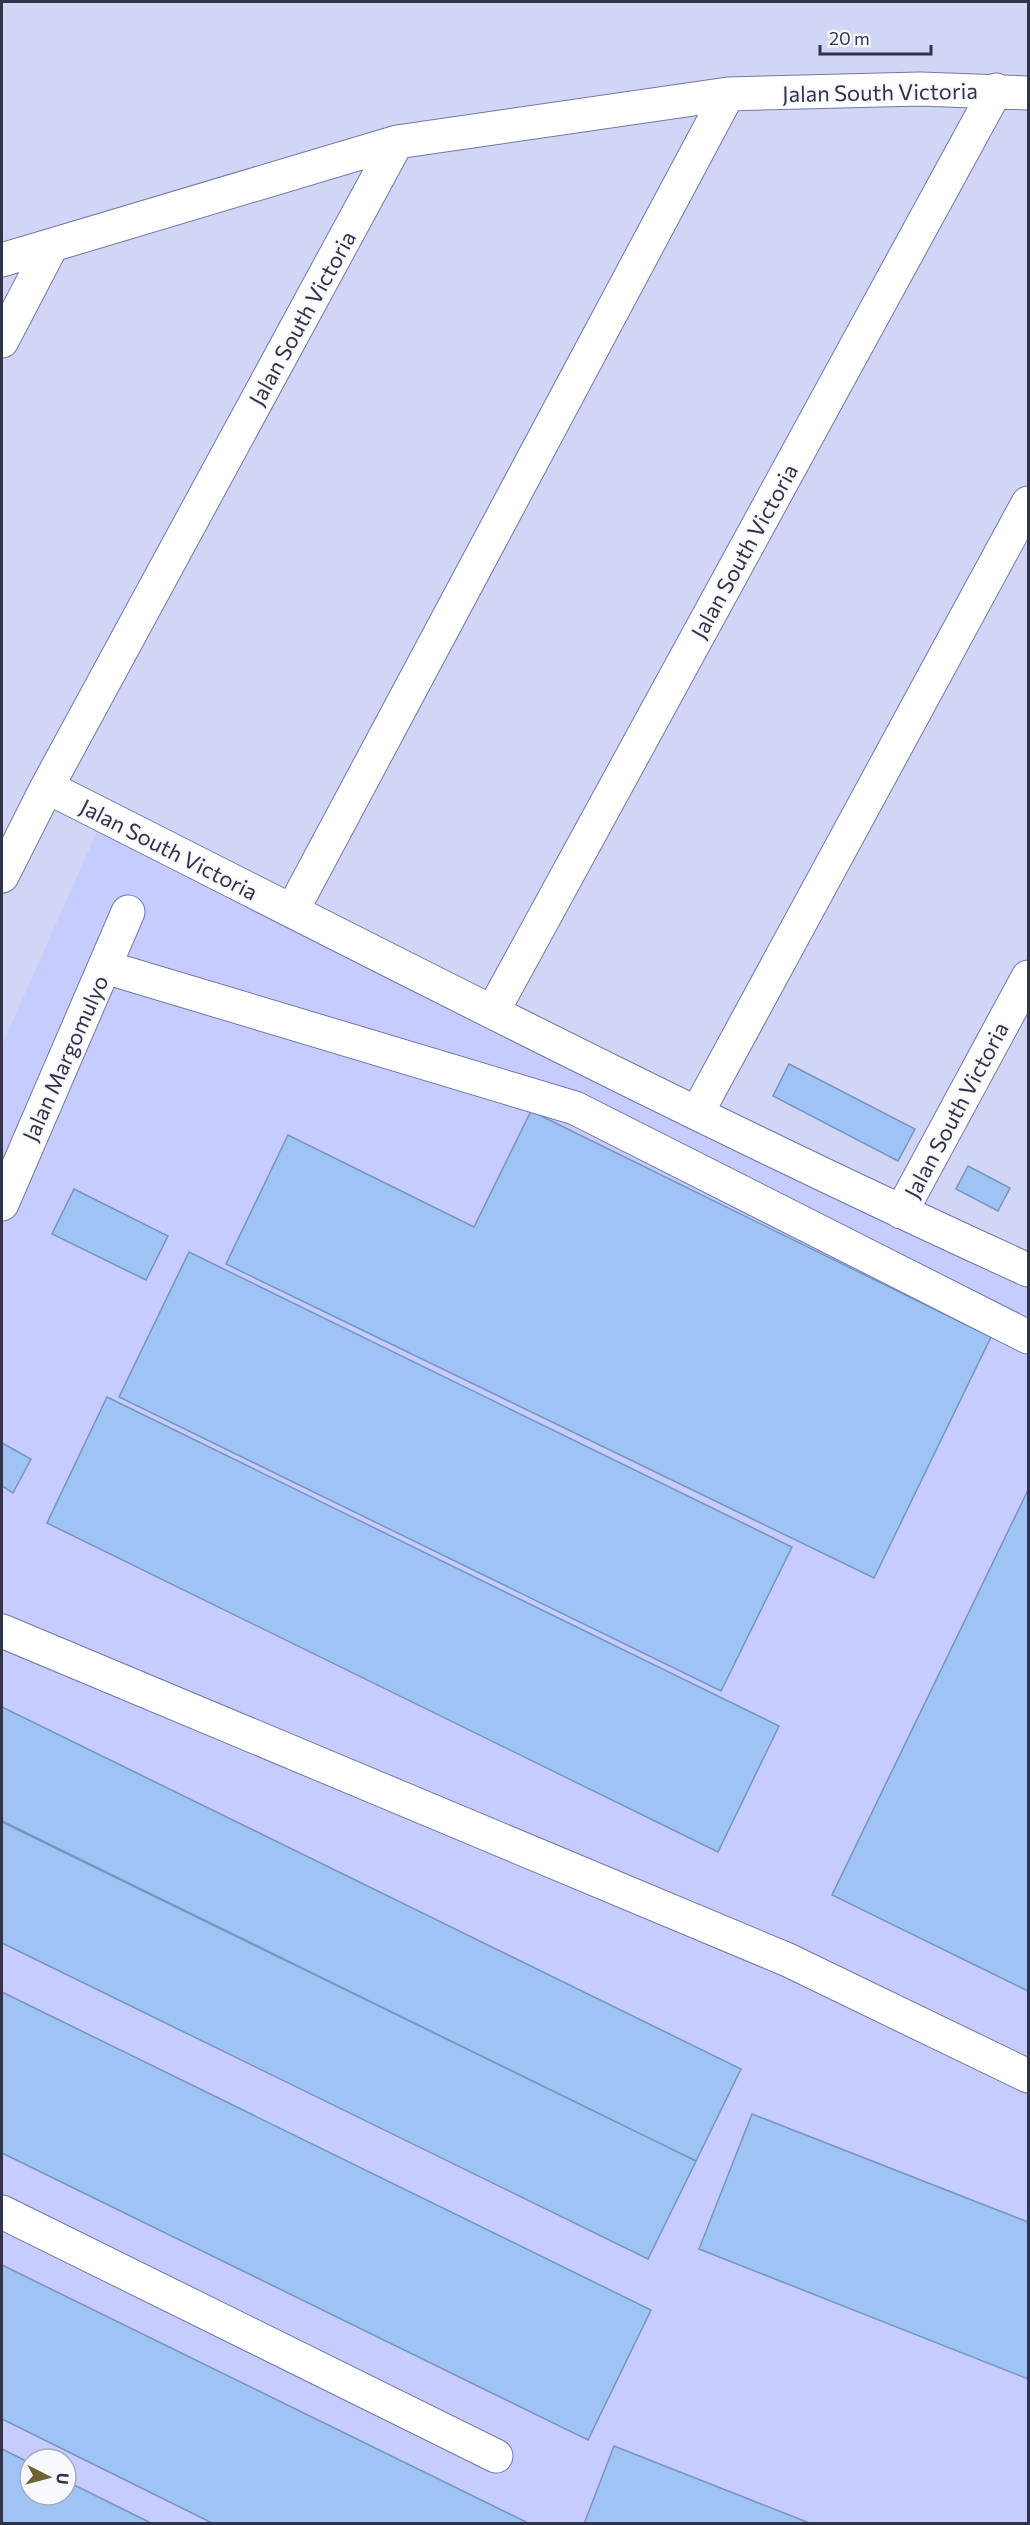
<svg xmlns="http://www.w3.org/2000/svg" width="1030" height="2525" font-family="Commissioner,sans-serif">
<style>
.built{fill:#c6cdfe;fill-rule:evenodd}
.building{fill:#a0c3f6;stroke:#7694c0;stroke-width:1.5}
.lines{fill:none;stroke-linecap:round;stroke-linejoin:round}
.minor-casing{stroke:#7177a8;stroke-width:35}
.minor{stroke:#fff;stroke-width:33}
.labels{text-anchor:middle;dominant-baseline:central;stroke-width:4.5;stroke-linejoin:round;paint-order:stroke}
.street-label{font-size:22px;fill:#313449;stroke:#f8f9ff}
</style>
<rect width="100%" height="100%" fill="#d1d6f7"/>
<path class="built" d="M107 809 1028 1271V2523L2 2524V1045ZM30 2459H66V2495H30Z"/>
<path class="building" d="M789 1064 915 1129 898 1161 773 1096Z
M531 1111 991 1337 874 1578 226 1264 288 1135 474 1227Z
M968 1166 1010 1188 998 1211 956 1189Z
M74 1189 168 1236 146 1280 52 1234Z
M189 1252 792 1547 721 1691 119 1397Z
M107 1397 779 1726 718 1852 47 1523Z
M2 1443 31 1459 13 1493 2 1486Z
M1028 1490V1991L832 1895Z
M2 1707 741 2069 696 2161 2 1822Z
M2 1821 696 2161 648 2259 2 1943Z
M2 1992 651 2310 588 2440 2 2153Z
M752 2114 1028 2222V2379L699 2249Z
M2 2265 530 2524H214L2 2419Z
M614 2446 812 2524H584Z
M2 2449 30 2463V2495H66V2481L153 2524H2Z"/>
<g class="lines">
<g class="minor-casing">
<path id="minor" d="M397 142 47 787C372 951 696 1119 1028 1270
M2 260 52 245
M2 341 52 245 397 142 728 94 920 89 1028 93
M2 876 47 787
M292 911 728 94
M105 967 575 1108 1028 1337
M493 1011 996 90
M697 1113 1028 503
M2 1204 128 912
M901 1212 1028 977
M2 1631 788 1960 1028 2076
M2 2212 496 2456"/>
</g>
<use href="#minor" class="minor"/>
</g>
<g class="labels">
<g class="street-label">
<text transform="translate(880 92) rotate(-1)">Jalan South Victoria</text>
<text transform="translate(302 318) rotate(-61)">Jalan South Victoria</text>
<text transform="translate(744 551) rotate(-61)">Jalan South Victoria</text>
<text transform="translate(169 849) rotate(27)">Jalan South Victoria</text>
<text transform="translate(65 1058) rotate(-66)">Jalan Margomulyo</text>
<text transform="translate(956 1110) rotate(-62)">Jalan South Victoria</text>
</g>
</g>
<rect width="1030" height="2525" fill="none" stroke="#313449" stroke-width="6"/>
<g transform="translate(48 2477) rotate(96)"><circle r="28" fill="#f8f9ff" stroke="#a8aab6" stroke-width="1.5"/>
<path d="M0-4.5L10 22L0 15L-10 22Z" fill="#6f6431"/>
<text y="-9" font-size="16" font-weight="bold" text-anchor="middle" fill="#313449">U</text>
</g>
<path d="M820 45v9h111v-9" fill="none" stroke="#313449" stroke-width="3"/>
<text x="829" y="45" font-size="18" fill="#313449" stroke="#f8f9ff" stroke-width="4.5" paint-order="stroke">20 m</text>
</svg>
